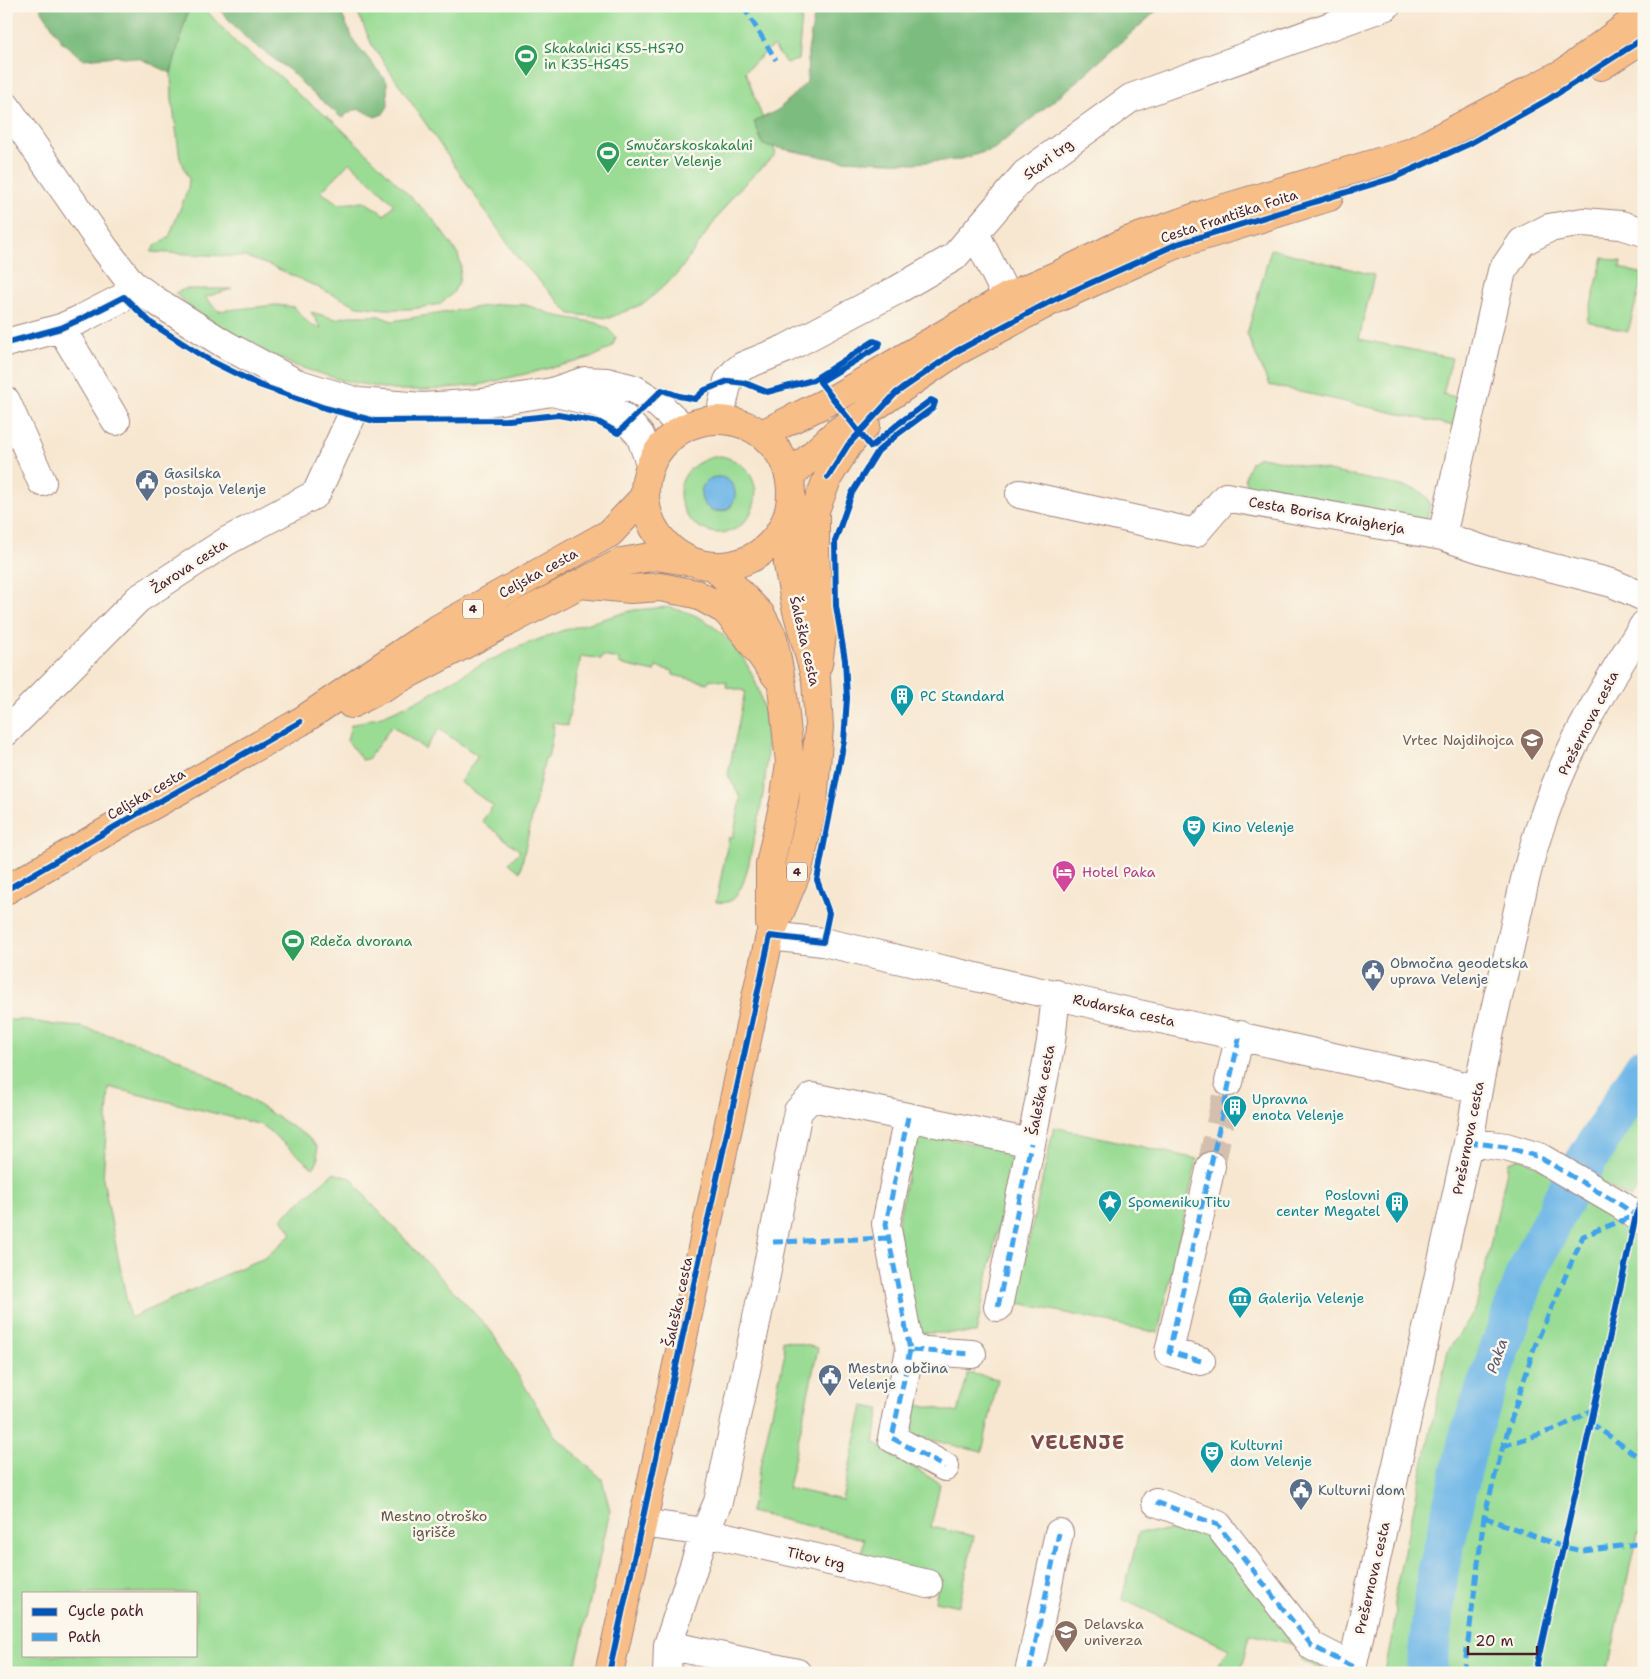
<svg xmlns="http://www.w3.org/2000/svg" width="1650" height="1679" font-family="'Shantell Sans',sans-serif">
<style>
.green{fill:#9adc94;stroke:#727e60;fill-rule:evenodd}
.forest{fill:#7bbc7e;stroke:#626e54}
.water{fill:#70b7e7;stroke:#5d6b89}
.lines{fill:none;stroke-linecap:round;stroke-linejoin:round}
.river{stroke:#70b7e7;stroke-width:41}
.minor-tunnel{stroke:#d4bfaf;stroke-width:28;stroke-dasharray:28 14;stroke-linecap:butt}
.minor-casing{stroke:#a0837e;stroke-width:30}
.major-casing{stroke:#a0837e;stroke-width:30}
.minor{stroke:#fff;stroke-width:28}
.major{stroke:#f7be88;stroke-width:28}
.quiet{stroke:#40a2eb;stroke-width:5;stroke-dasharray:10 5;stroke-linecap:butt}
.cycleway-casing{stroke:#fbf7ec;stroke-width:9}
.cycleway{stroke:#0057b8;stroke-width:6}
.labels{text-anchor:middle;dominant-baseline:central;stroke-width:5;stroke-linejoin:round;paint-order:stroke}
.shield{fill:#fbf7ec;stroke:#7f6065;stroke-width:1}
.shield-label{font-size:12px;font-weight:bold;fill:#4a1f2b}
.leisure-label{font-size:14px;fill:#27864d;stroke:#fbf7ec;text-anchor:start}
.street-label{font-size:14px;fill:#4a1f2b;stroke:#fbf7ec}
.service-label{font-size:14px;fill:#4e5e75;stroke:#fbf7ec;text-anchor:start}
.culture-label{font-size:14px;fill:#0d838f;stroke:#fbf7ec;text-anchor:start}
.education-label{font-size:14px;fill:#785e54;stroke:#fbf7ec;text-anchor:end}
.hotel-label{font-size:14px;fill:#b23c85;stroke:#fbf7ec;text-anchor:start}
.park-label{font-size:14px;fill:#62584a;stroke:#fbf7ec}
.water-label{font-size:15px;font-style:italic;fill:#57546d;stroke:#fbf7ec}
.district-label{font-size:19px;font-weight:bold;letter-spacing:1px;fill:#7e4b4a;stroke:#fbf7ec}
</style>
<rect width="100%" height="100%" fill="#fbf7ec"/>
<filter id="ink" filterUnits="userSpaceOnUse"><feTurbulence type="fractalNoise" baseFrequency=".02" numOctaves="2"/><feDisplacementMap in="SourceGraphic" scale="10" xChannelSelector="R" yChannelSelector="G"/><feConvolveMatrix kernelMatrix="1 2 1 2 8 2 1 2 1" color-interpolation-filters="sRGB"/></filter>
<filter id="wash" filterUnits="userSpaceOnUse"><feTurbulence type="fractalNoise" baseFrequency=".0096" numOctaves="4" result="noise"/><feDisplacementMap in="SourceGraphic" scale="20" xChannelSelector="R" yChannelSelector="G"/><feGaussianBlur stdDeviation="1.12" result="paint"/><feColorMatrix in="noise" values="0 0 0 0 0 0 0 0 0 0 0 0 0 0 0 0 0 1.4 0 .05"/><feComposite in="paint" operator="in"/></filter>
<g filter="url(#wash)">
<rect width="100%" height="100%" fill="#f7e7d0"/>
<path class="green" d="M189 6H202L240 47 282 78 300 96 334 122 371 157 432 218 458 254 461 266 459 282 453 293 440 304 412 309H386L358 306 274 267 246 257 151 252 155 246 169 237 188 189 189 179 180 158 172 100 171 73ZM350 162 394 204 385 215 365 202 339 204 321 192Z
M355 6H801L802 16 798 60 786 63 773 46 745 71 776 154 734 194 678 273 645 303 609 318 570 314 517 257 372 45Z
M1271 249 1374 275 1359 339 1452 358 1443 394 1460 398 1454 426 1269 385 1247 334Z
M1603 257 1621 262 1620 268 1643 274 1628 332 1587 321Z
M185 289H232L205 297 218 311 276 305 294 307 310 325 321 328 311 312 336 319 349 316H379L392 321 498 304 526 305 557 316 597 323 608 329 616 337 612 347 595 356 575 362 479 385 428 390H393L341 380 293 365 256 347 192 309 175 293Z
M721 456C784 470 751 554 701 528 691 523 685 515 682 505 673 477 696 458 721 456ZM719 477 732 506 726 510 718 512 705 483 711 478Z
M1259 457 1267 458 1415 489C1431 497 1432 504 1426 520L1252 490C1241 481 1246 473 1251 462Z
M667 607C674 609 682 610 689 613 706 619 719 630 731 643 779 696 770 771 755 834 750 854 748 880 736 896 731 903 724 903 716 902L729 837H733L741 798 728 775 745 691 726 687 727 682 710 679 708 683 673 675V671L656 667 655 672 619 664V659L602 656 600 660 598 658 581 656 567 726 553 722 552 726H554L548 758H545L520 872 509 863 520 851 482 821 493 806 460 782 478 756 439 729 425 749 392 726 368 759 362 760 347 740 351 725 385 715 423 698 476 667 521 646 561 631 634 610Z
M6 1020H28L54 1025 81 1027 133 1042 179 1059 249 1099 308 1137 317 1147 318 1161 313 1168 262 1125 109 1087 103 1179 130 1318 247 1265 265 1258 292 1234 282 1218 333 1173 351 1178 370 1202 491 1331 555 1436 602 1479 610 1511 574 1673H6ZM24 1593H196V1655H24Z
M1644 1086V1176L1639 1187 1631 1198 1585 1176 1602 1140Z
M1054 1127 1197 1159 1158 1333 1015 1302Z
M916 1132 1014 1152 976 1333H916L897 1226Z
M1520 1158 1561 1177 1519 1257 1479 1369 1431 1564 1418 1673H1385L1396 1614 1394 1597 1448 1351 1476 1308 1509 1162Z
M1580 1190 1644 1228V1533L1637 1534 1607 1673H1438V1645L1459 1494 1482 1415 1511 1342Z
M782 1340 818 1348 788 1488 842 1500 863 1406 880 1409 874 1442 940 1484 931 1527 974 1536 959 1606 935 1601 940 1577 862 1555 864 1539 750 1512 785 1353Z
M968 1373 998 1379 982 1452 910 1435 917 1404 958 1413Z
M1210 1530 1322 1666 1320 1669 1301 1660 1300 1646 1250 1634 1241 1673H1213L1229 1649 1122 1599 1139 1532Z"/>
<path class="forest" d="M39 6H189L171 73 141 59 118 56 83 59 62 42Z
M216 6H338L354 41 387 82 388 106 383 114 375 117C359 108 356 106 342 118L308 89 289 70 247 39Z
M816 6H1162L1068 89 994 149 958 160 913 163 839 160 763 145 754 122 778 110 807 82 808 51Z"/>
<path class="water" d="M701 494a17 17 0 1 1 34 0a17 17 0 1 1-34 0Z"/>
<g class="lines">
<path class="river" d="M1426 1673 1438 1572 1469 1438 1525 1277 1566 1193 1644 1068"/>
</g>
</g>
<g filter="url(#ink)">
<g class="lines">
<path class="minor-tunnel" d="M1211 1166 1229 1082"/>
<g class="minor-casing">
<path id="minor" d="M6 106 105 249 132 284 153 299 226 345 296 383 358 402 423 407 482 403 552 392 585 381 607 382 634 389 658 404 684 428
M975 233 1007 297
M61 328 116 421
M6 343 61 328 81 319 124 297 132 284
M552 392 603 404 624 418 640 435 650 463
M6 401 42 482
M719 419 728 381 735 372 743 366 785 349 897 290 954 257 1025 174 1131 98 1386 6
M1020 494 1195 533 1226 497 1442 536 1487 551 1612 583 1644 597
M1442 536 1502 271 1522 242 1549 228 1583 222 1621 225 1644 232
M6 732 138 599 227 541 316 494 358 402
M770 936 823 942 1084 1002 1478 1089
M1229 1082 1240 1035
M908 1117 886 1224 910 1350 972 1354
M1468 1142 1506 1147 1539 1157 1621 1205 1644 1221
M998 1307 1031 1143
M910 1350 892 1438 945 1467
M1201 1361 1169 1352 1211 1166
M1156 1502 1218 1525 1312 1646 1353 1667
M642 1523 705 1532 928 1584
M668 1645 797 1673
M667 1673 668 1645 705 1532 718 1502 765 1280 798 1111 812 1097 1031 1143 1051 1042 1056 994
M1029 1673 1059 1533
M1351 1673 1472 1125C1481 1066 1495 1009 1509 951 1519 906 1528 859 1544 816 1567 748 1605 685 1644 625"/>
</g>
<g class="major-casing">
<path id="major" d="M1601 66 1644 38
M645 493a73 73 0 1 1 146 0a73 73 0 1 1-146 0Z
M762 434 839 396 1007 297 1060 274 1125 242 1205 214 1412 152 1565 72 1644 13
M790 476 837 432 957 351 1053 300 1177 244 1329 197
M715 567 761 615 773 638 782 686 790 763 784 802 770 864V923
M580 584 631 589 660 587 696 594 725 610 745 633 776 676
M818 664 823 627 818 597 815 552V510L828 477 848 445 866 425
M351 704 622 562 656 556 687 561
M6 890 116 826 300 722 434 631 610 533 644 497
M609 1673 657 1458 760 979 770 936 798 869 813 804 819 727 816 679 796 607 788 565 787 519"/>
</g>
<use href="#minor" class="minor"/>
<use href="#major" class="major"/>
<path class="quiet" d="M747 6 746 11 776 60
M908 1117 886 1224 910 1350 972 1354
M1468 1142 1506 1147 1539 1157 1621 1205 1644 1221
M773 1242 889 1238
M998 1307 1031 1143
M910 1350 892 1438 945 1467
M1201 1361 1169 1352 1240 1035
M1591 1423 1644 1461
M1503 1446 1559 1428 1594 1409
M1156 1502 1218 1525 1312 1646 1353 1667
M1484 1517 1563 1547 1583 1551 1644 1543
M1029 1673 1059 1533
M1464 1673 1484 1517 1503 1446 1534 1348 1583 1236 1636 1215"/>
<g class="cycleway-casing">
<path id="cycleway" d="M6 343 61 328 81 319 124 297 151 323 207 359 259 385 325 408 375 421 509 420 558 415 598 422 618 433 662 390 679 396 695 399 705 390 728 381 745 383 767 392 813 380 874 341 880 343 878 347 820 382 871 447 898 424 931 400 935 402 933 408 899 433 878 451 852 493 835 541 836 606 845 660 847 698 844 741 817 880 829 913 823 942 770 936 609 1673
M828 477 848 445 896 393 957 351 1053 300 1177 244 1393 178 1469 144 1549 99 1644 38
M6 890 116 826 300 722
M1535 1673 1591 1423 1636 1215 1644 1196"/>
</g>
<use href="#cycleway" class="cycleway"/>
</g>
</g>
<defs>
<g id="stadium-pin" transform="scale(1.25)"><path d="M0 17L-7.5 6A9.5 9.5 0 1 1 7.5 6Z" fill="#2e9e5b" stroke="#fbf7ec"/><path d="M0-5a6.5 5 0 1 0 0 10a6.5 5 0 1 0 0-10ZM-3.5-1.8h7v3.6h-7Z" fill="#fff"/></g>
<g id="civic-pin" transform="scale(1.25)"><path d="M0 17L-7.5 6A9.5 9.5 0 1 1 7.5 6Z" fill="#5c6f8a" stroke="#fbf7ec"/><path d="M-.6-6.5H3V-4.5H.6V-3L4-1V1h2V6H-6V1h2V-1L-.6-3ZM-1.2 2.5V6h2.4V2.5Z" fill="#fff"/></g>
<g id="building-pin" transform="scale(1.25)"><path d="M0 17L-7.5 6A9.5 9.5 0 1 1 7.5 6Z" fill="#0f9aa8" stroke="#fbf7ec"/><path d="M-4-6H4V6H1V3H-1V6H-4ZM-2.5-4.3h1.7v1.8h-1.7ZM.8-4.3h1.7v1.8H.8ZM-2.5-1h1.7V.8h-1.7ZM.8-1h1.7V.8H.8Z" fill="#fff"/></g>
<g id="school-pin" transform="scale(1.25)"><path d="M0 17L-7.5 6A9.5 9.5 0 1 1 7.5 6Z" fill="#8d6e63" stroke="#fbf7ec"/><path d="M0-5L7-2L0 1L-7-2ZM-4 1L0 2.5L4 1V4Q0 6-4 4Z" fill="#fff"/></g>
<g id="theatre-pin" transform="scale(1.25)"><path d="M0 17L-7.5 6A9.5 9.5 0 1 1 7.5 6Z" fill="#0f9aa8" stroke="#fbf7ec"/><path d="M-5-5.5Q0-4 5-5.5V0Q5 5 0 6Q-5 5-5 0ZM-3.3-2.5H-1v1.5H-3.3ZM1-2.5H3.3v1.5H1ZM-2.8 1Q0 5.5 2.8 1Z" fill="#fff"/></g>
<g id="hotel-pin" transform="scale(1.25)"><path d="M0 17L-7.5 6A9.5 9.5 0 1 1 7.5 6Z" fill="#d1479c" stroke="#fbf7ec"/><path d="M-6-4.5h1.5V1H6V5H4.5V3h-9V5H-6ZM-4 0a1.8 1.8 0 1 1 3.6 0ZM.5 0V-2.5h3Q6-2.5 6 0Z" fill="#fff"/></g>
<g id="sight-pin" transform="scale(1.25)"><path d="M0 17L-7.5 6A9.5 9.5 0 1 1 7.5 6Z" fill="#0f9aa8" stroke="#fbf7ec"/><path d="M0-6L1.8-2.2L6-1.7L2.9 1.2L3.7 5.4L0 3.3L-3.7 5.4L-2.9 1.2L-6-1.7L-1.8-2.2Z" fill="#fff"/></g>
<g id="museum-pin" transform="scale(1.25)"><path d="M0 17L-7.5 6A9.5 9.5 0 1 1 7.5 6Z" fill="#0f9aa8" stroke="#fbf7ec"/><path d="M0-6L6-3V-2H-6V-3ZM-5-1h2V3h-2ZM-1-1h2V3h-2ZM3-1h2V3H3ZM-6 4H6V6H-6Z" fill="#fff"/></g>
<g id="university-pin" transform="scale(1.25)"><path d="M0 17L-7.5 6A9.5 9.5 0 1 1 7.5 6Z" fill="#8d6e63" stroke="#fbf7ec"/><path d="M0-5L7-2L0 1L-7-2ZM-4 1L0 2.5L4 1V4Q0 6-4 4Z" fill="#fff"/></g>
</defs>
<g fill-rule="evenodd">
<use href="#stadium-pin" x="526" y="56"/>
<use href="#stadium-pin" x="608" y="153"/>
<use href="#civic-pin" x="147" y="481"/>
<use href="#building-pin" x="902" y="696"/>
<use href="#school-pin" x="1532" y="740"/>
<use href="#theatre-pin" x="1194" y="827"/>
<use href="#hotel-pin" x="1064" y="872"/>
<use href="#stadium-pin" x="293" y="941"/>
<use href="#civic-pin" x="1373" y="971"/>
<use href="#building-pin" x="1235" y="1107"/>
<use href="#sight-pin" x="1110" y="1202"/>
<use href="#building-pin" x="1397" y="1203"/>
<use href="#museum-pin" x="1240" y="1298"/>
<use href="#civic-pin" x="830" y="1376"/>
<use href="#theatre-pin" x="1212" y="1453"/>
<use href="#civic-pin" x="1301" y="1490"/>
<use href="#university-pin" x="1066" y="1632"/>
</g>
<g class="labels">
<g class="shield">
<rect x="463" y="599.5" width="20" height="19" rx="4"/>
<rect x="787" y="862.5" width="20" height="19" rx="4"/>
</g>
<g class="shield-label">
<text x="473" y="609">4</text>
<text x="797" y="872">4</text>
</g>
<g class="leisure-label">
<text x="544" y="48">Skakalnici K55-HS70<tspan x="544" dy="16">in K35-HS45</tspan></text>
<text x="626" y="145">Smučarskoskakalni<tspan x="626" dy="16">center Velenje</tspan></text>
<text x="310" y="941">Rdeča dvorana</text>
</g>
<g class="street-label">
<text transform="translate(1048 159) rotate(-37)">Stari trg</text>
<text transform="translate(1229 216) rotate(-18)">Cesta Františka Foita</text>
<text transform="translate(1327 515) rotate(10)">Cesta Borisa Kraigherja</text>
<text transform="translate(189 566) rotate(-33)">Žarova cesta</text>
<text transform="translate(538 573) rotate(-29)">Celjska cesta</text>
<text transform="translate(805 641) rotate(77)">Šaleška cesta</text>
<text transform="translate(1588 723) rotate(-63)">Prešernova cesta</text>
<text transform="translate(146 794) rotate(-30)">Celjska cesta</text>
<text transform="translate(1124 1010) rotate(13)">Rudarska cesta</text>
<text transform="translate(1041 1090) rotate(-79)">Šaleška cesta</text>
<text transform="translate(1468 1138) rotate(-79)">Prešernova cesta</text>
<text transform="translate(678 1302) rotate(-78)">Šaleška cesta</text>
<text transform="translate(816 1558) rotate(13)">Titov trg</text>
<text transform="translate(1372 1578) rotate(-77)">Prešernova cesta</text>
</g>
<g class="service-label">
<text x="164" y="473">Gasilska<tspan x="164" dy="16">postaja Velenje</tspan></text>
<text x="1390" y="963">Območna geodetska<tspan x="1390" dy="16">uprava Velenje</tspan></text>
<text x="848" y="1368">Mestna občina<tspan x="848" dy="16">Velenje</tspan></text>
<text x="1318" y="1490">Kulturni dom</text>
</g>
<g class="culture-label">
<text x="920" y="696">PC Standard</text>
<text x="1212" y="827">Kino Velenje</text>
<text x="1252" y="1099">Upravna<tspan x="1252" dy="16">enota Velenje</tspan></text>
<text x="1380" y="1195" text-anchor="end">Poslovni<tspan x="1380" dy="16">center Megatel</tspan></text>
<text x="1128" y="1202">Spomeniku Titu</text>
<text x="1258" y="1298">Galerija Velenje</text>
<text x="1230" y="1445">Kulturni<tspan x="1230" dy="16">dom Velenje</tspan></text>
</g>
<g class="education-label">
<text x="1514" y="740">Vrtec Najdihojca</text>
<text x="1084" y="1624" text-anchor="start">Delavska<tspan x="1084" dy="16">univerza</tspan></text>
</g>
<g class="hotel-label">
<text x="1082" y="872">Hotel Paka</text>
</g>
<g class="park-label">
<text x="434" y="1516">Mestno otroško<tspan x="434" dy="16">igrišče</tspan></text>
</g>
<g class="water-label">
<text transform="translate(1497 1356) rotate(-71)">Paka</text>
</g>
<g class="district-label">
<text x="1078" y="1442">VELENJE</text>
</g>
</g>
<rect width="1650" height="1679" fill="none" stroke="#fbf7ec" stroke-width="25"/>
<rect x="22" y="1592" width="175" height="65" fill="#fbf7ec" stroke="#b4a19f"/>
<rect x="32" y="1608" width="25" height="8" fill="#0057b8" stroke="#b4a19f"/>
<text x="68" y="1616" font-size="15" fill="#4a1f2b">Cycle path</text>
<rect x="32" y="1633" width="25" height="8" fill="#40a2eb" stroke="#b4a19f"/>
<text x="68" y="1642" font-size="15" fill="#4a1f2b">Path</text>
<path d="M1468 1646v8h69v-8" fill="none" stroke="#4a1f2b" stroke-width="2.5"/>
<text x="1475" y="1646" font-size="15" fill="#4a1f2b" stroke="#fbf7ec" stroke-width="4" paint-order="stroke">20 m</text>
</svg>
